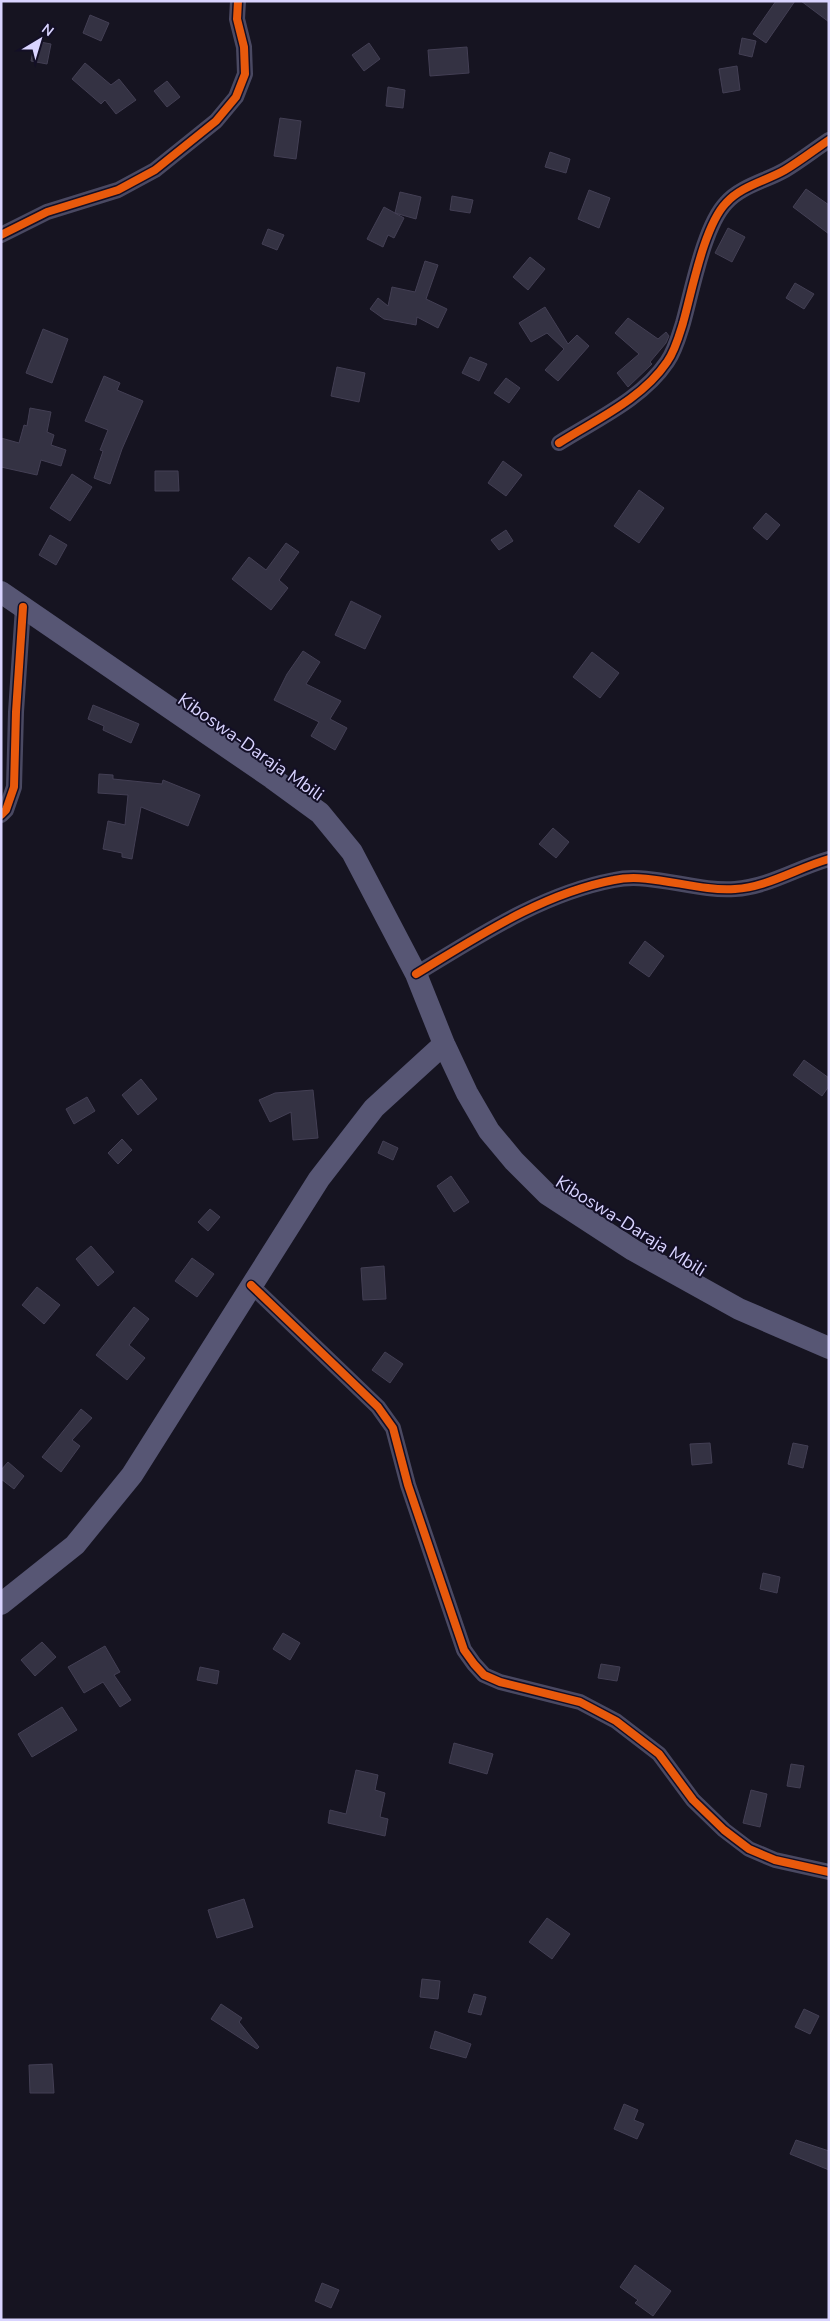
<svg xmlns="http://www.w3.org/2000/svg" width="830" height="2321" font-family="'Nunito Sans',sans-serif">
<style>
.building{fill:#343243;stroke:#433f54}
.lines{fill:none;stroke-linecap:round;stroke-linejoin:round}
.street{stroke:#4a4962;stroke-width:16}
.secondary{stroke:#575674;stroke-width:22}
.cycleway-casing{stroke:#130f26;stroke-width:11}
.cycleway{stroke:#e8590c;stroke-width:8}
.labels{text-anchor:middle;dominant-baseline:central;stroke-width:4;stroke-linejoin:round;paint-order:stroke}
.street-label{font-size:18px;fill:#d9d4ff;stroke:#130f26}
</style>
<rect width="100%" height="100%" fill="#161421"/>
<path class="building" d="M776 1H795L766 43 753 34Z
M801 1H829V22Z
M90 15 109 23 101 41 83 33Z
M742 38 756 41 752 57 739 54Z
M35 41 51 44 47 64 31 61Z
M369 43 380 59 364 71 352 55Z
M467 47 469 73 430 76 428 50Z
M85 63 111 85 119 79 136 100 116 114 105 100 101 104 72 79Z
M737 66 740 90 723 93 719 69Z
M167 81 180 97 167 107 154 91Z
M388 87 405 90 403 108 386 106Z
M280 118 301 121 296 159 274 156Z
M550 152 570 159 566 173 545 167Z
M806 189 829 205V234L793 207Z
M589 190 610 198 599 228 578 219Z
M400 192 421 197 416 219 395 213Z
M452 196 473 200 470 213 450 210Z
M384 207 404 218 394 238 388 235 383 247 367 239Z
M728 228 745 237 732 262 715 253Z
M268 229 284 235 277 250 262 244Z
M530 257 545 269 528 290 513 277Z
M425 261 438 265 426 299 447 309 438 328 417 317 416 325 384 319 370 309 378 298 388 306 392 287 415 292Z
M795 283 814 294 804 309 786 298Z
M545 307 568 344 577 335 589 346 558 381 545 370 564 349 547 333 531 342 519 323Z
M628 318 658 339 666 332 669 336 666 343 650 362 652 364 628 387 617 373 639 354 615 333Z
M43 329 68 339 52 383 26 373Z
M470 357 487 364 479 381 462 373Z
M337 367 365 373 359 402 331 396Z
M104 376 120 383 117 390 143 401 122 449 110 484 94 478 103 451 100 450 108 430 85 421Z
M506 378 520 388 509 403 494 393Z
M30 408 51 412 47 432 54 435 51 445 66 450 61 466 41 460 37 475 1 467V438L19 443 24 425 27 426Z
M503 461 522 475 506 496 488 483Z
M155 471H178L179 491H155Z
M72 474 92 487 70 521 50 508Z
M639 490 664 508 639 543 614 526Z
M766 513 780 525 767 540 753 528Z
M506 530 513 541 499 550 491 540Z
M50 535 67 545 56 565 39 555Z
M286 543 299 552 279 580 288 588 271 610 232 579 249 557 266 570Z
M351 601 381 616 365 649 335 635Z
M303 651 320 662 306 684 341 701 330 719 347 728 335 750 311 736 319 722 274 700 287 674Z
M592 652 619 673 600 698 573 677Z
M93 705 139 724 131 743 103 730 104 726 88 719Z
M99 774 113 775V779L162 784 163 780 200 795 188 826 141 807 132 859 122 857V853L103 849 108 821 125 825 128 795 98 793Z
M553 828 569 842 556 858 539 844Z
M645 941 664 956 649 977 629 963Z
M804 1060 829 1078V1086L822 1096 793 1075Z
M141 1079 157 1099 138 1115 122 1095Z
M313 1090 318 1138 293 1140 291 1112 270 1122 259 1100 275 1093Z
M87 1097 95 1111 74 1124 66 1109Z
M122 1139 132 1150 118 1164 108 1153Z
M383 1141 398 1148 393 1160 378 1153Z
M451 1176 469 1202 454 1212 437 1186Z
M210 1209 220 1217 208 1231 198 1222Z
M91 1246 114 1272 98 1286 76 1259Z
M192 1258 214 1274 197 1297 175 1281Z
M384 1266 386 1299 363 1300 361 1268Z
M37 1287 60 1305 44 1324 22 1305Z
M134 1307 149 1319 129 1345 145 1358 127 1380 96 1355Z
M385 1352 403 1364 390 1383 372 1370Z
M81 1409 92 1418 72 1440 80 1446 61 1472 42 1457Z
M710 1443 712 1463 692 1465 690 1444Z
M793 1443 808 1446 803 1468 788 1464Z
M8 1462 24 1476 14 1489 1 1479V1470Z
M763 1573 780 1577 777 1593 760 1589Z
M283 1633 300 1643 290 1660 273 1649Z
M42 1642 56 1657 35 1676 21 1660Z
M105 1646 120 1672 114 1675 131 1700 120 1707 103 1682 84 1693 68 1667Z
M601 1664 620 1667 617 1681 598 1678Z
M200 1667 219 1671 217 1684 197 1680Z
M62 1707 77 1730 32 1757 18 1734Z
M454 1743 493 1754 487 1774 449 1763Z
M791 1764 804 1766 800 1788 787 1786Z
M356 1770 378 1775 375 1790 385 1793 380 1817 388 1819 385 1836 328 1823 330 1810 346 1814Z
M751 1790 767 1794 760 1827 743 1823Z
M244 1899 253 1927 217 1938 208 1910Z
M547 1918 570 1934 552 1959 529 1942Z
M422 1979 440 1981 438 1999 420 1997Z
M474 1994 486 1997 481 2015 468 2012Z
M221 2004 242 2018 239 2022 259 2047 257 2049 211 2019Z
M804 2009 819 2016 810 2034 795 2027Z
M435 2031 471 2044 466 2058 430 2048Z
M52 2064 54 2093H30L29 2065Z
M624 2104 638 2110 634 2120 644 2124 637 2139 614 2129Z
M796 2140 829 2151V2170L790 2154Z
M635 2265 671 2291 653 2316 635 2303 638 2300 620 2287Z
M322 2283 339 2290 331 2308 315 2301Z"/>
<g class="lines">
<path class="street" d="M1 235 47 212 118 190 155 170 216 121 236 97 245 74 244 47 237 19 238 1
M559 443C597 419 642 399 667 362 675 351 679 336 683 323 692 291 704 226 726 203 741 186 766 181 785 170 800 161 814 150 829 140
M1 815 6 810 14 787 16 712 23 607
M416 974C479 936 541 894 614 880 651 872 696 892 735 889 768 887 797 868 829 859
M251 1285 378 1407 393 1428 408 1485 464 1650 474 1664 484 1675 500 1682 580 1702 616 1721 659 1754 693 1800 724 1830 749 1849 775 1860 829 1872"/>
<path class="secondary" d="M1 592 272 778 320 813 352 852 416 974 444 1044 467 1093 489 1131 514 1161 547 1194 633 1250 739 1309 829 1348
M1 1604 75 1545 132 1475 319 1179 374 1108 444 1044"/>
<g class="cycleway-casing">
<path id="cycleway" d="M1 235 47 212 118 190 155 170 216 121 236 97 245 74 244 47 237 19 238 1
M559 443C597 419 642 399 667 362 675 351 679 336 683 323 692 291 704 226 726 203 741 186 766 181 785 170 800 161 814 150 829 140
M1 815 6 810 14 787 16 712 23 607
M416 974C479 936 541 894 614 880 651 872 696 892 735 889 768 887 797 868 829 859
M251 1285 378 1407 393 1428 408 1485 464 1650 474 1664 484 1675 500 1682 580 1702 616 1721 659 1754 693 1800 724 1830 749 1849 775 1860 829 1872"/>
</g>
<use href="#cycleway" class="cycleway"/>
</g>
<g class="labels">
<g class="street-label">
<text transform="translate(251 747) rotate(35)">Kiboswa-Daraja Mbili</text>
<text transform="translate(631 1226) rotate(32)">Kiboswa-Daraja Mbili</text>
</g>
</g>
<rect width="830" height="2321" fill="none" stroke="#d9d4ff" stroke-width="5"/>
<g transform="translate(40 40) rotate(38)" stroke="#130f26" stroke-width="4" paint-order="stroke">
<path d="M0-4L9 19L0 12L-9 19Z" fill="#d9d4ff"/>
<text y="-8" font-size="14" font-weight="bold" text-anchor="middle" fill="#d9d4ff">N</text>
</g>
</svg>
